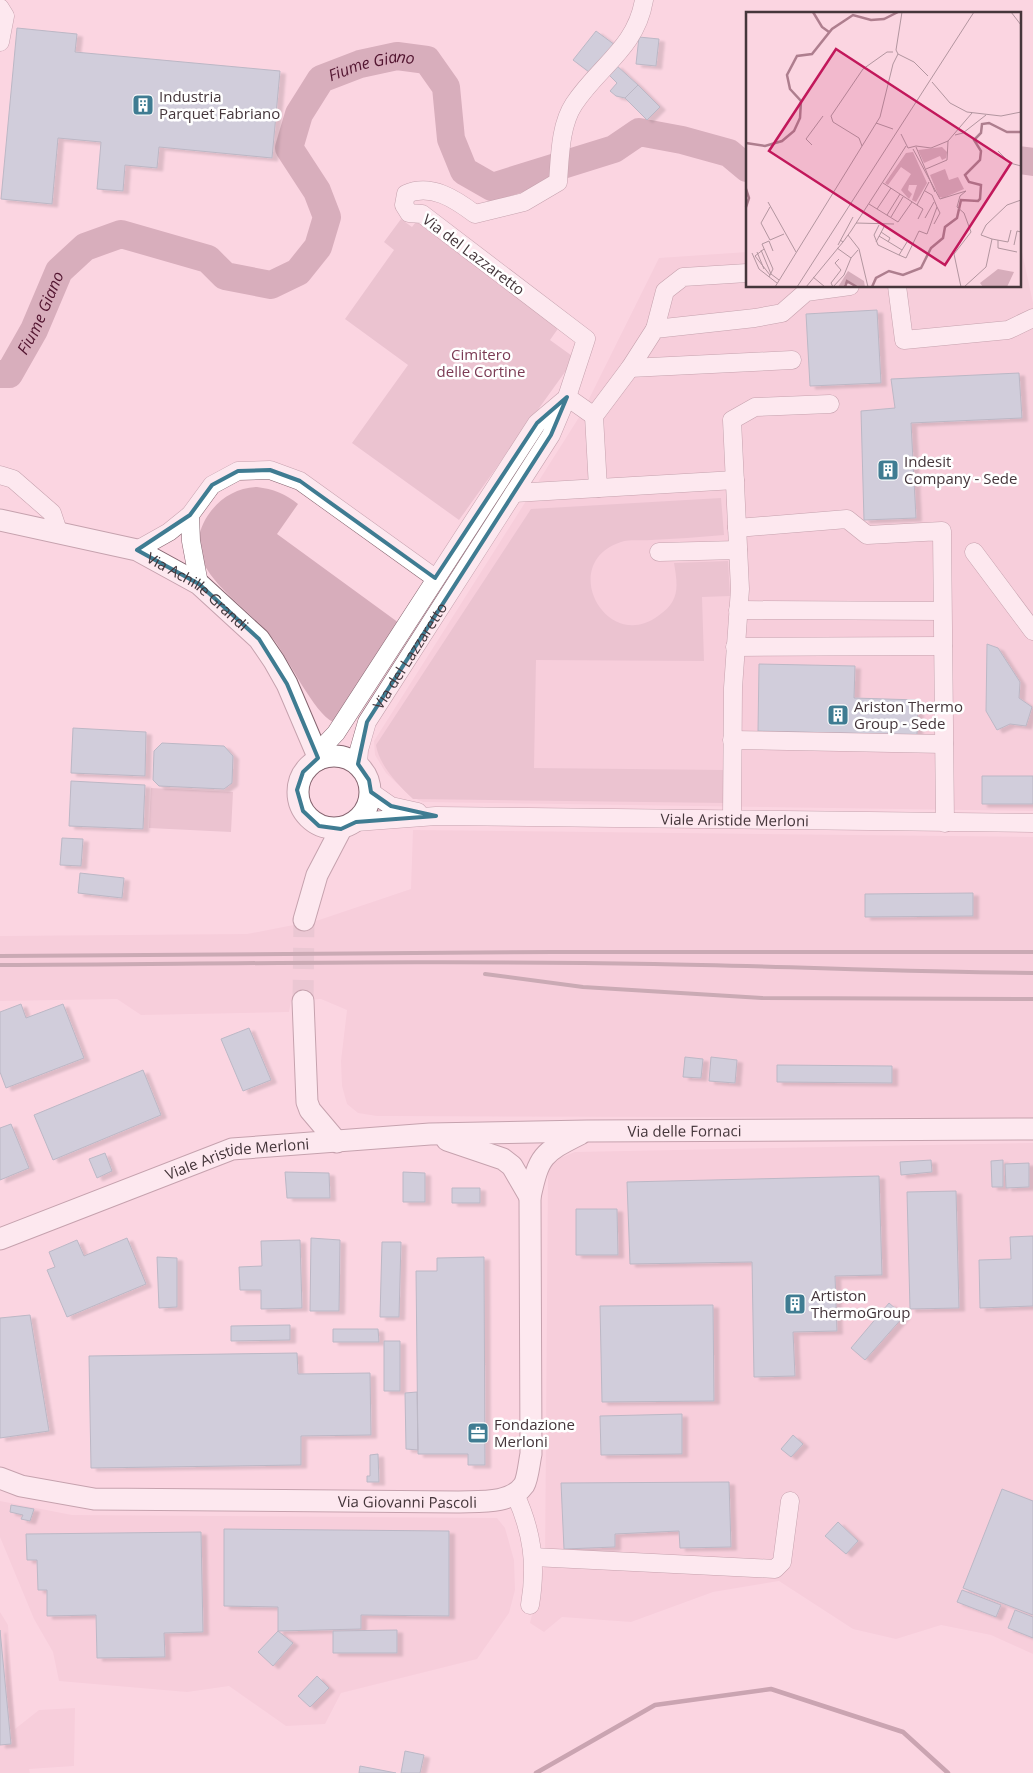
<svg xmlns="http://www.w3.org/2000/svg" width="1033" height="1773" font-family="'Open Sans',sans-serif">
<style>
.built{fill:#f2c5d3}
.green{fill:#d7adbb}
.lines{fill:none;stroke-linecap:round;stroke-linejoin:round}
.stream{stroke:#8e6875;stroke-width:4.5}
.river{stroke:#ae7e8e;stroke-width:28}
.building{fill:#9dc3d2;stroke:#6f93a2;filter:url(#shadow)}
.major-tunnel{stroke:#d7b5c0;stroke-width:21;stroke-dasharray:21 11;stroke-linecap:butt}
.minor-casing{stroke:#85646f;stroke-width:19}
.major-casing{stroke:#85646f;stroke-width:23}
.minor{stroke:#fff;stroke-width:18}
.major{stroke:#fff;stroke-width:21}
.rail{stroke:#8e757d;stroke-width:4}
.marked{fill:none;stroke:#3f7c92;stroke-width:4;stroke-linejoin:round}
.labels{text-anchor:middle;dominant-baseline:central;stroke-width:5;stroke-linejoin:round;paint-order:stroke}
.poi-label{font-size:15px;fill:#45363b;stroke:#fff;text-anchor:start}
.street-label{font-size:15px;fill:#45363b;stroke:#fff}
.park-label{font-size:15px;fill:#7b3b54;stroke:#fff}
.water-label{font-size:16px;font-style:italic;fill:#521530;stroke:#fff}
.inset-river{fill:none;stroke:#ae7e8e;stroke-width:2.5}
.inset-road{fill:none;stroke:#b2959f;stroke-width:1}
.view{fill:#c2185b;fill-opacity:0.15;stroke:#c2185b;stroke-width:2.5}
.inset-edge{fill:none;stroke:#45363b;stroke-width:2.5}
</style>
<defs>
<filter id="shadow"><feDropShadow dx="5.5" dy="3" stdDeviation="1" flood-color="#0004"/></filter>
</defs>
<rect width="100%" height="100%" fill="#fbd5e1"/>
<path class="built" d="M1019 238 1033 303V811L423 802 410 796 386 773 375 755 374 741 583 411 659 258 747 252V286H1019Z
M413 830 1033 837V1118L377 1116 358 1113 347 1104 342 1086 341 1061 347 1010 321 999 291 1001 289 1012 141 1015 117 999 0 1001V936L247 934 319 920 411 889Z
M1033 1143V1654L991 1635 941 1625 896 1639 853 1629 779 1581 713 1592 631 1622 562 1617 544 1632 530 1623 545 1563 548 1170 555 1160 575 1152Z
M0 1501 72 1515 497 1518 505 1528 514 1560 515 1590 509 1613 477 1659 341 1693 325 1724 286 1726 229 1686 187 1692 59 1681 53 1652 34 1619 0 1537Z
M0 1612 8 1625 15 1729 39 1710 75 1708 74 1766 29 1769 30 1773H0Z"/>
<path class="green" d="M401 219 412 227 418 219 562 323 550 340 575 358 459 520 352 443 408 365 345 319 394 250 384 242Z
M257 487C273 489 286 494 298 504L277 534 399 623 333 722C314 713 289 660 274 640 246 602 169 566 211 511 223 496 238 488 257 487Z
M721 498 724 535C699 537 675 539 651 540 642 541 630 539 621 542 557 563 606 654 658 616 680 601 678 587 674 563L728 561 730 596 702 597 704 661 536 660 534 768 725 770V803L413 799C398 785 379 765 376 745L531 509Z
M151 788 233 792 231 832 149 828Z"/>
<g class="lines">
<path class="stream" d="M536 1773 655 1705 771 1689 903 1732 948 1773"/>
<g class="river">
<path d="M1019 160 1033 162"/>
<path id="s1" d="M0 374H9L34 330 59 271 85 247 121 234 208 259 225 276 271 285 298 272 318 247 327 217 317 191 289 148 299 114 321 79 360 64 397 56 427 60 446 87 451 139 464 171 492 187 614 149 639 132 682 140 729 153 747 168"/>
</g>
</g>
<path class="building" d="M17 28 77 34 75 52 280 71 272 158 159 147 157 168 125 165 123 191 97 189 101 142 58 138 52 204 1 199Z
M596 31 615 45 593 75 573 60Z
M639 37 659 39 656 66 636 64Z
M616 65 638 85 625 98 616 96 610 91 617 83 609 75Z
M638 85 660 107 647 120 625 98Z
M877 310 881 383 810 386 806 314Z
M1019 373 1022 418 911 423 916 518 864 520 861 411 895 408 891 379Z
M987 644 998 648 1020 682 1019 698 1032 707 1026 726 1010 724 997 730 986 711Z
M759 664 855 666 854 698 918 700 917 735 758 731Z
M73 728 146 732 145 776 71 773Z
M162 743 224 746 233 756 232 783 224 789 159 786 153 780 154 751Z
M982 776H1033V804H982Z
M71 781 145 785 143 829 69 826Z
M62 838 83 839 81 866 60 865Z
M80 873 124 878 122 898 78 893Z
M973 893V916L865 917V894Z
M21 1004 26 1018 63 1004 84 1058 6 1088 0 1072V1012Z
M249 1028 271 1080 243 1091 221 1039Z
M685 1057 703 1059 701 1078 683 1077Z
M711 1057 737 1060 735 1083 709 1081Z
M777 1065 892 1066V1083L777 1082Z
M143 1070 161 1115 53 1160 34 1115Z
M11 1124 29 1168 0 1180V1128Z
M105 1153 112 1171 97 1178 89 1159Z
M931 1160 932 1172 901 1175 900 1162Z
M1003 1160V1187H992L991 1161Z
M1029 1163V1187L1006 1188 1005 1164Z
M285 1172 329 1173 330 1198H287Z
M403 1172 425 1173V1202H403Z
M879 1176 882 1275 835 1276 837 1331 793 1332 795 1376 754 1377 752 1262 630 1264 627 1182Z
M452 1188H480V1203H452Z
M956 1191 959 1308 910 1309 907 1192Z
M576 1209H617L618 1255H576Z
M1033 1236V1306L980 1308 979 1260 1011 1259 1010 1237Z
M127 1238 146 1284 67 1317 47 1270 55 1267 49 1252 77 1240 84 1256Z
M311 1238 340 1240 339 1311H310Z
M300 1240 302 1308 261 1309V1290H240L239 1267 262 1266 261 1241Z
M382 1242H401L399 1317H380Z
M157 1257 177 1258V1307L159 1308Z
M484 1257 485 1465H468V1454H418L416 1271H437V1258Z
M889 1303 904 1316 865 1360 851 1348Z
M713 1305 714 1401 602 1402 600 1306Z
M30 1315 49 1431 0 1438V1318Z
M290 1325V1340L231 1341V1326Z
M333 1329H378L379 1342H333Z
M384 1341H400V1391H384Z
M297 1353 298 1374 370 1373 371 1435 301 1436V1465L91 1468 89 1356Z
M417 1392 418 1450 406 1449 405 1393Z
M682 1414V1454L601 1455 600 1416Z
M793 1435 803 1444 791 1457 781 1449Z
M378 1454 379 1482H367V1476H370V1455Z
M729 1482 731 1547 680 1548 679 1531 615 1534V1547L564 1549 561 1483Z
M1002 1489 1033 1501V1615L963 1588Z
M11 1505 34 1509 30 1521 21 1519 23 1515 10 1512Z
M838 1522 858 1541 846 1554 825 1536Z
M224 1529 449 1531V1616L361 1615V1629L278 1631V1607L224 1606Z
M201 1532 203 1632 164 1633 165 1657 97 1658 96 1615 47 1616V1590H38L37 1560H27L26 1534Z
M962 1590 1001 1605 996 1617 957 1602Z
M1015 1610 1033 1617V1638L1008 1628Z
M0 1630 11 1744 0 1745Z
M397 1630V1653H333V1631Z
M278 1631 293 1643 273 1666 258 1652Z
M317 1676 329 1688 310 1707 298 1696Z
M405 1751 424 1755 420 1773H401Z
M360 1766 396 1773H359Z"/>
<g class="lines">
<path class="major-tunnel" d="M303 1001 304 920"/>
<g class="minor-casing">
<g id="minor">
<path d="M0 8 5 16 0 42"/>
<path d="M897 286 904 340 1008 330 1033 318"/>
<path d="M655 329 665 291 683 277 747 273"/>
<path d="M630 368 792 360"/>
<path d="M567 397 594 416"/>
<path d="M0 475 13 479 52 513 58 531"/>
<path d="M598 488 594 416 630 368 655 329 755 318 782 313 806 292 850 286"/>
<path d="M514 493 735 480"/>
<path d="M190 515 191 541 199 584"/>
<path d="M737 528 847 519 867 535 942 531 945 823"/>
<path d="M137 550 169 532 190 515 212 485 238 471 270 470 300 481 435 578"/>
<path d="M659 552 738 550"/>
<path d="M974 552 1033 631"/>
<path d="M738 610 942 611"/>
<path d="M735 647 943 646"/>
<path d="M732 740 944 744"/>
<path d="M317 753 336 733 537 423 563 401"/>
<path id="s2" d="M358 764 359 750 367 722 551 435 567 397 586 339 422 214 409 213 404 205 406 194C431 183 455 199 475 214L524 202 558 182C560 157 560 125 574 104 599 66 636 48 644 0"/>
<path d="M371 792 391 806 418 812"/>
<path d="M732 819 733 688 740 589 732 420 755 407 830 404"/>
<path id="s3" d="M356 822 436 816 1033 823"/>
<path d="M515 1494C532 1531 537 1564 530 1605"/>
<path d="M533 1557 775 1569 782 1562 790 1501"/>
</g>
</g>
<g class="major-casing">
<g id="major">
<path id="s4" d="M0 520 137 550 199 584 259 639 274 661 287 684 319 759"/>
<circle cx="334" cy="792" r="36"/>
<path d="M304 920 317 875 341 829"/>
<path d="M303 1001 307 1102 310 1110 337 1142"/>
<path d="M447 1140 503 1159 512 1166 530 1197"/>
<path id="s5" d="M0 1239 232 1149 430 1134 587 1131 1033 1129"/>
<path id="s6" d="M0 1478 21 1486 94 1499 457 1502C478 1501 510 1505 524 1485 528 1478 529 1463 531 1454L530 1197C539 1156 542 1153 580 1134"/>
</g>
</g>
<use href="#minor" class="minor"/>
<use href="#major" class="major"/>
<path class="rail" d="M0 956 553 952H1033
M0 965C218 964 436 960 654 964 780 966 907 972 1033 973
M485 974 583 987 762 998 1033 999"/>
</g>
<path d="M0 0H1033V1773H0ZM567 397 551 435 367 722 358 764 369 780 371 792 391 806 436 816 356 822 341 829 319 826 303 811 297 790 303 772 318 758 287 684 259 639 199 584 137 550 190 515 212 485 238 471 270 470 300 481 435 578 537 423Z" fill="#fbd5e1" fill-opacity=".55" fill-rule="evenodd"/>
<path class="marked" d="M567 397 551 435 367 722 358 764 369 780 371 792 391 806 436 816 356 822 341 829 319 826 303 811 297 790 303 772 318 758 287 684 259 639 199 584 137 550 190 515 212 485 238 471 270 470 300 481 435 578 537 423Z"/>
<defs>
<g id="building-square" transform="scale(1.125)"><rect x="-9" y="-9" width="18" height="18" rx="4" fill="#3f7c92" stroke="#fff"/><path d="M-4-6H4V6H1V3H-1V6H-4ZM-2.5-4.3h1.7v1.8h-1.7ZM.8-4.3h1.7v1.8H.8ZM-2.5-1h1.7V.8h-1.7ZM.8-1h1.7V.8H.8Z" fill="#fff"/></g>
<g id="office-square" transform="scale(1.125)"><rect x="-9" y="-9" width="18" height="18" rx="4" fill="#3f7c92" stroke="#fff"/><path d="M-6-3h4V-5.5h4V-3h4V5H-6ZM-1-4.5V-3h2v-1.5ZM-6 0V1H6V0Z" fill="#fff"/></g>
</defs>
<g fill-rule="evenodd">
<use href="#building-square" x="143" y="105"/>
<use href="#building-square" x="888" y="470"/>
<use href="#building-square" x="838" y="715"/>
<use href="#building-square" x="795" y="1304"/>
<use href="#office-square" x="478" y="1433"/>
</g>
<g class="labels">
<g class="poi-label">
<text x="159" y="96">Industria<tspan x="159" dy="17">Parquet Fabriano</tspan></text>
<text x="904" y="461">Indesit<tspan x="904" dy="17">Company - Sede</tspan></text>
<text x="854" y="706">Ariston Thermo<tspan x="854" dy="17">Group - Sede</tspan></text>
<text x="811" y="1295">Artiston<tspan x="811" dy="17">ThermoGroup</tspan></text>
<text x="494" y="1424">Fondazione<tspan x="494" dy="17">Merloni</tspan></text>
</g>
<g class="street-label">
<text transform="translate(474 254) rotate(37)">Via del Lazzaretto</text>
<text stroke="none"><textPath href="#s4" startOffset="214">Via Achille Grandi</textPath></text>
<text stroke="none"><textPath href="#s2" startOffset="122">Via del Lazzaretto</textPath></text>
<text stroke="none"><textPath href="#s3" startOffset="379">Viale Aristide Merloni</textPath></text>
<text stroke="none"><textPath href="#s5" startOffset="702">Via delle Fornaci</textPath></text>
<text stroke="none"><textPath href="#s5" startOffset="252">Viale Aristide Merloni</textPath></text>
<text stroke="none"><textPath href="#s6" startOffset="410">Via Giovanni Pascoli</textPath></text>
</g>
<g class="park-label">
<text x="481" y="354">Cimitero<tspan x="481" dy="17">delle Cortine</tspan></text>
</g>
<g class="water-label">
<text stroke="none"><textPath href="#s1" startOffset="661">Fiume Giano</textPath></text>
<text stroke="none"><textPath href="#s1" startOffset="78">Fiume Giano</textPath></text>
</g>
</g>
<g transform="translate(746 12)">
<rect width="275" height="275" fill="#fbd5e1"/>
<path d="M196 135 201 140 200 146 196 148 194 144 178 151 172 138ZM167 140 181 171 170 190 166 188 171 173H163L162 178 166 182 163 187 155 178 165 162 155 155 142 173 139 171 160 141ZM199 157 203 168 212 165 218 177 197 186 193 185 184 163ZM252 257 268 260 261 275H237L234 271ZM102 259 118 269 119 275 102 272H98L100 275H92Z" fill="#d7adbb"/>
<path class="inset-river" d="M67 0 76 15 83 20M0 131 19 134 36 129 48 119 54 106 55 89 44 77 41 63 51 44 66 42 86 17 107 3 125 8 138 7 152 0M0 177 3 186 0 195M99 275 101 269 111 275M126 275 130 266 143 259 157 263 175 256 185 236 197 226 199 215 211 206 215 188 232 189 234 187 235 173 223 170 219 163 234 148 235 139 228 128 235 121 236 112 243 111 261 120H275"/>
<path class="inset-road" d="M265 0 275 13M152 42 150 38 156 0M152 42 168 50 182 64M186 70 204 91 221 100 255 104 275 100M130 111 147 117M155 122 162 136 170 134M209 123 217 121 240 103M66 133 60 127 77 104M116 134 113 126 87 110 85 104 117 57 141 40H147M170 134 185 136 202 129 226 101M170 135 189 180M167 137 194 187 220 179 214 184 211 195 218 201 225 220 208 242 215 275M252 139 264 151 275 154M180 157 201 148 202 129M137 171 177 197 172 207M22 190 50 240M123 192 152 210 166 190M171 193 183 170M24 195 15 211 24 228 38 222M131 197 145 176M141 203 154 182M145 205 157 185M179 206 188 190M110 211 148 212M188 212 194 201 191 195M133 213 128 223 132 233 153 243 161 230M135 220 144 226 142 230M102 223 113 237 122 275M133 224 156 238M246 227 262 230 265 218M94 228 97 230 105 219 160 134M252 228V236L271 240M130 230 139 213M92 233 107 205M268 233 271 219 275 220M91 236 105 246 112 238M18 237 9 244 24 263M15 238 25 262 33 268M11 240 18 257M6 241 13 257 31 271M153 243 160 246 173 219 181 222 191 195 186 183 179 179M93 247 89 251 95 258 85 271 87 275 98 263 105 246M23 265 27 257 16 232 23 229 27 239M67 265 79 275M29 275 134 105 147 52 152 42M51 275 228 0M60 275 97 230M218 275 240 255 246 227 235 223 240 213 261 193 275 188"/>
<path class="view" d="M90 37 265 151 199 253 23 139Z"/>
<rect width="275" height="275" class="inset-edge"/>
</g>
</svg>
